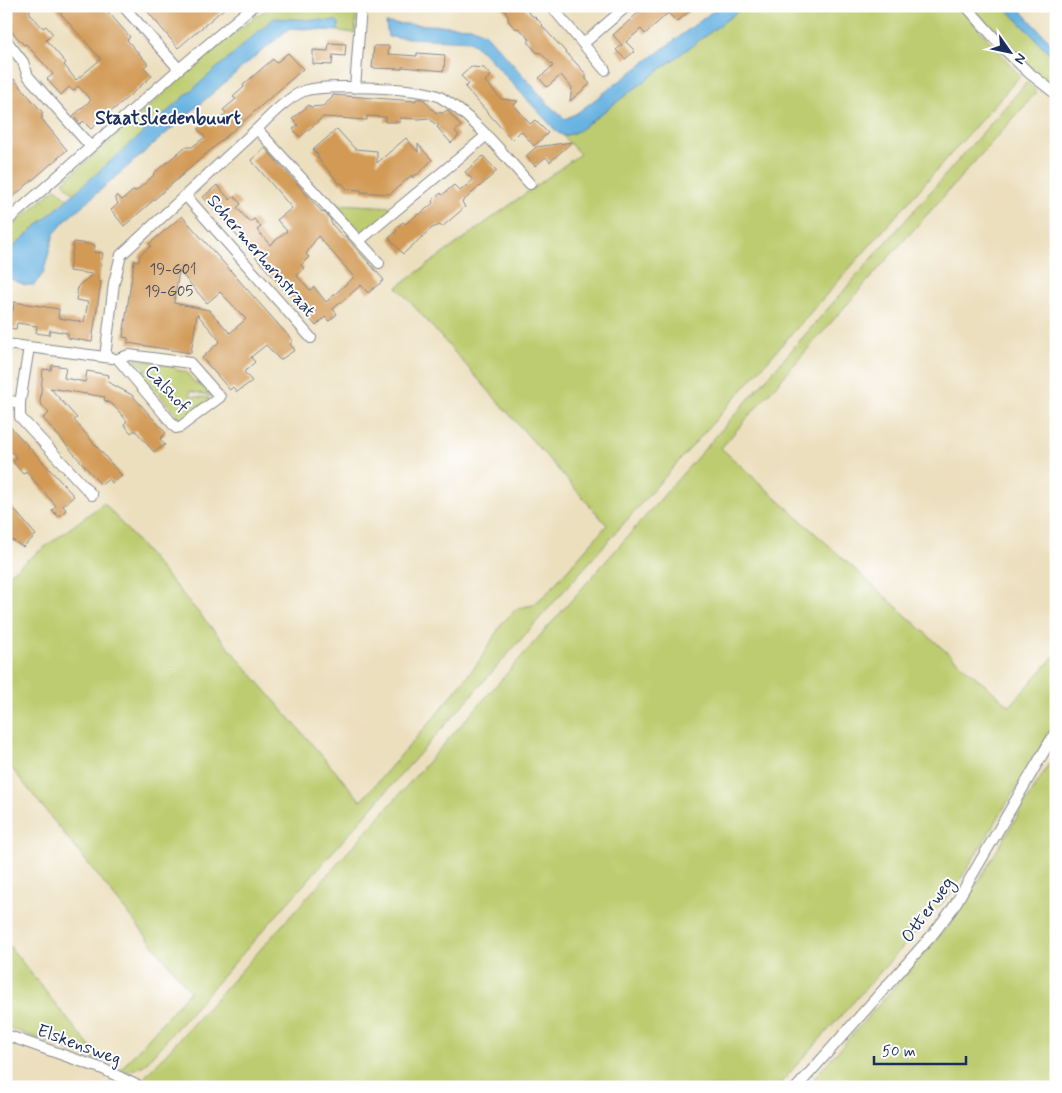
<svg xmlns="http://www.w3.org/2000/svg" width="1062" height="1093" font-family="Mynerve,sans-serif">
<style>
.green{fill:#bdcc6f;stroke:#6c7e66}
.water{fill:#68b3e1;stroke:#4271a0}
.building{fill:#d29a54;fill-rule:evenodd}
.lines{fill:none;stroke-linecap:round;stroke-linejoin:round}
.minor-casing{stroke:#84878e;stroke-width:12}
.minor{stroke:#fff;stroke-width:10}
.labels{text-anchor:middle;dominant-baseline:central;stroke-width:4;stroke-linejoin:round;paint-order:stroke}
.number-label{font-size:15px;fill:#494a5c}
.street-label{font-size:18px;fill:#1b2f5e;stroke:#fff}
.neighbourhood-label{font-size:19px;font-weight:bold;fill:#1b2f5e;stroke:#fff}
</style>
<rect width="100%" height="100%" fill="#fff"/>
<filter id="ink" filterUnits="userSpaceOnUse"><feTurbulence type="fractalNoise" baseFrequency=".02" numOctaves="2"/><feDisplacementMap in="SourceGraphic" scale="10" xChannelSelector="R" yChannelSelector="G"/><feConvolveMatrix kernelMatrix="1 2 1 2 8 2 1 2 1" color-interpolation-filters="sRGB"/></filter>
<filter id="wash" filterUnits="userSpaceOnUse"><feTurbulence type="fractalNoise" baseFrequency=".0096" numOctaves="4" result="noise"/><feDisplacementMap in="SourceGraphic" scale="20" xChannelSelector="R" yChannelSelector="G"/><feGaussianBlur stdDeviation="1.12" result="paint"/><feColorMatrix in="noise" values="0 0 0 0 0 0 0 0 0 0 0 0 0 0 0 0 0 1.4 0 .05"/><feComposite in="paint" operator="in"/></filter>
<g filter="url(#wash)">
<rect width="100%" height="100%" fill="#ecdfbe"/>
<path class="green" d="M273 6H337L357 8 355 33 338 31 339 23 274 19 74 194 63 182 196 65 256 16Z
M745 6H959L1020 76 144 1065 127 1072 121 1069 190 991 6 761V576L104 503 361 801 436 715 480 660 502 623 517 608 533 605 547 593 607 525 397 287 580 154 562 135 565 136 578 131Z
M971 6H1004L1056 60V93L1023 65Z
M1027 82 1037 92 864 285 721 448 942 648 1010 706 1056 654V723L954 890 777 1087H153L142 1080C442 751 733 416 1027 82Z
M56 188 68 199 6 253V232Z
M335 204 396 207 361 234Z
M135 359 173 366 177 370 186 372 195 383 206 387 212 396 190 391V396L209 398 210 399 181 421 177 420 174 417 177 415 151 385H146L132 368 147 370 143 365 131 362Z
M1056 752V1087H806L951 923 966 902Z
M6 942 90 1047 100 1061 6 1027Z"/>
<path class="water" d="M720 6H745L578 131 565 136 558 133 487 56 470 41 388 37 386 23 471 27 486 34 551 107 565 119 577 113Z
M1004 6H1017L1056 48V60Z
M274 18 337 21 339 23 338 31 290 28 252 59 67 219 54 234 43 274 34 285H25L8 278 6 279V253Z"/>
<g id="blocks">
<path class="building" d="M6 6H30V14L43 28 46 26 53 34 46 40 66 63 64 65 76 80 101 59 54 6H103L130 37 127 40 148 64 144 67 152 76 106 116 108 118 100 125 98 123 91 129 83 121 80 124 73 116 91 100 78 86 73 91 69 87 61 95 47 79 53 74 26 44 24 45 6 25Z
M143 6H227L178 48Z
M501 6H523L531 15 535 17 543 25 542 26 586 74V79L590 84 570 101 572 88 561 75 547 87 539 78 553 66 541 53 536 52 533 48 529 44V39L520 29 515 28 511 24 508 20V15Z
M646 6H695L677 22 668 13 645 34 641 29 626 42 635 51 625 59 616 50 622 45 613 35Z
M329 43 346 44 345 56 333 55 332 65 313 64V50L328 51Z
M374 46H389L388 54 417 56V53L445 55 444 71 402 67V69L372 68Z
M288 53 303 69 124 226 111 210 118 204 115 197 117 195 122 200 134 190 136 191 154 175 153 174 185 147H192L205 137 198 129 206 121 211 127 226 113 223 110 236 99 233 97 244 87 243 85 273 59 276 63Z
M471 67 484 68 491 76 485 81 501 99 518 101 514 105 530 124 535 120 548 133 534 146 521 131 512 140 465 87 469 84 461 76Z
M14 79 43 113 41 115 43 117 41 118 67 150 6 203V85Z
M333 95 415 101 416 99H423L435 112 443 113 447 110 461 126 455 131 459 136 451 143 437 127 439 125 435 124 429 118 419 119 400 118V122H385L386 117 367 116V120L323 117 300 137 293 129 298 125 292 119 309 105 310 107 323 106 332 98Z
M337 129 355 149 377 151V163L406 138 418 152V144L432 160 417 175V174L412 178V175L390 194 361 192V190L347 189 342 183H339L317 157 319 156 313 150Z
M572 142 550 162 546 157 535 166 526 156 536 147Z
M265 148 323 213 324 212 331 220V223L343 237 345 236 384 280 368 293 361 285 333 309 337 314 329 321 325 317 316 326 203 197 217 185 230 200 234 196 241 204 237 208 250 222 254 219 261 227 257 230 270 245 287 231 277 220 292 208 251 160ZM318 236 354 277 326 302 314 287 310 290 297 276 304 268 301 265 309 257 306 254Z
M483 156 497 171 462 202 465 207 442 227 440 225 432 228 403 254 389 238 397 231 395 229 403 222 405 224 418 214 419 215 433 203 432 201 436 197 441 193 442 195 454 185 460 191 473 180 465 172Z
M182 216 293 341 290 344 295 350 280 360 266 345 251 357 255 362 244 372 252 381 237 392 233 387 230 390 202 358 220 341 197 314 191 353 128 343V338L123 337 134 261H139L140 255 151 246 149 244ZM179 271 207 303 220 292 246 319 230 333 209 310 174 303Z
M74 242 95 245 94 252 103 253 98 281 101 282 92 342 68 338V333L50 330 49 335 36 333 37 326 17 323 16 329 6 328V309L13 310 14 302 59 309 58 318 84 322 88 302 76 300 78 286 93 274 69 271Z
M52 365 66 367 64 378 85 382 87 371 109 375 108 382 132 395 166 433 160 439 165 445 154 452 135 430 131 433 124 424 127 421 113 405 104 400 105 397 50 388 77 418 74 420 122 476 112 483 109 479 101 485 43 418 49 413 40 403 43 369 51 370Z
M6 422 74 496 63 506 66 510 59 517 52 510 56 506 26 471 23 474 13 462 17 458 6 446Z
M6 500 36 535 23 547 12 540 6 545Z"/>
</g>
</g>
<g filter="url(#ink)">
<use href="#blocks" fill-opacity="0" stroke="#84878e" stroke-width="1"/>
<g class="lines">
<g class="minor-casing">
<path id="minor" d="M123 6 179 69
M551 6 605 70
M966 6 1005 50 1028 72 1056 94
M6 40 23 62 28 76 91 147
M583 44 627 6
M355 88 361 6
M186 196 311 338
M6 222 179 69 253 6
M359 241 487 135
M379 263 257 129C269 117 288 97 304 91 323 84 423 87 440 97 476 118 502 153 530 184
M6 344 112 358
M29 347 20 403V417L92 495
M129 355 190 363 220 397 180 427 176 428 118 359Z
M105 357 114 283 121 255 257 129
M6 400 20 403
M6 1035 103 1069 140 1087
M797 1087 933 934 953 908 1056 731"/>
</g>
<use href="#minor" class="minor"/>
</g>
</g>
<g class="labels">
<g class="number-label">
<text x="173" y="270">19-G01</text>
<text x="169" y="292">19-G05</text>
</g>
<g class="street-label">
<text transform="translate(261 256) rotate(49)">Schermerhornstraat</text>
<text transform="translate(167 389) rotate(48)">Calshof</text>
<text transform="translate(928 910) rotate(-54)">Otterweg</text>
<text transform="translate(79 1045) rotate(20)">Elskensweg</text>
</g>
<g class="neighbourhood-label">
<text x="168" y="118">Staatsliedenbuurt</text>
</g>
</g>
<rect width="1062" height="1093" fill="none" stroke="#fff" stroke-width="25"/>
<g transform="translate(1010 52) rotate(123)" stroke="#ffffff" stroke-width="4" paint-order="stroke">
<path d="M0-4L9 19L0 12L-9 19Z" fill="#1b2f5e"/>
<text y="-8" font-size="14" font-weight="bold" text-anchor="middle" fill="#1b2f5e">N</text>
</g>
<path d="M874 1056v8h92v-8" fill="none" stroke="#1b2f5e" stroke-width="2.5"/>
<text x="882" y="1056" font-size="15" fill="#1b2f5e" stroke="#ffffff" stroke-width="4" paint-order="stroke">50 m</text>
</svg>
